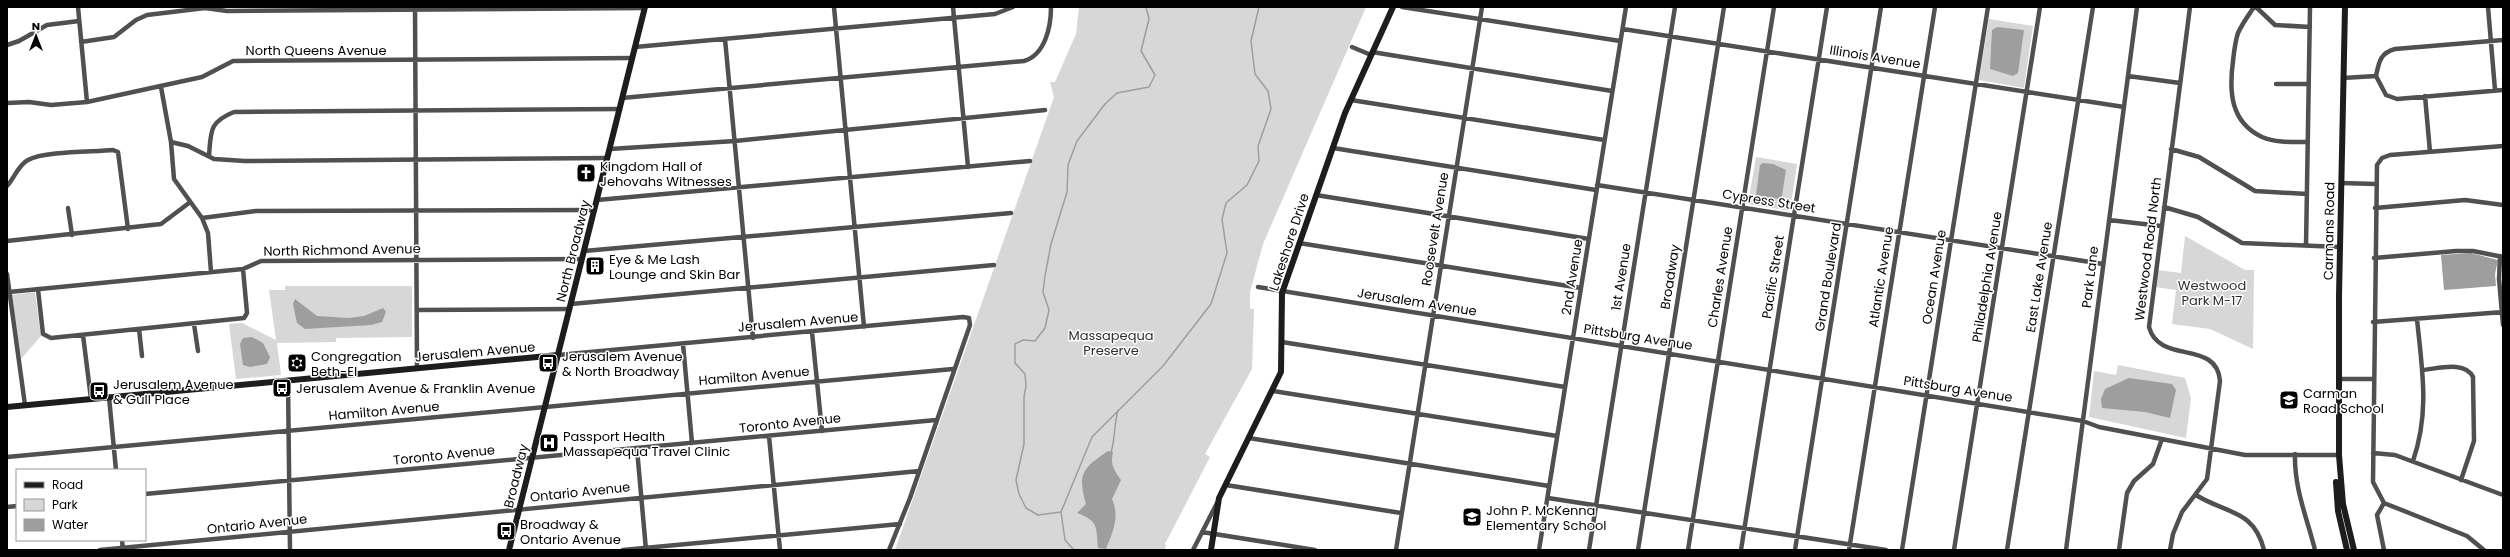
<svg xmlns="http://www.w3.org/2000/svg" width="2510" height="557" font-family="Poppins,sans-serif">
<style>
.green{fill:#d7d7d7}
.water{fill:#9e9e9e}
.lines{fill:none;stroke-linecap:round;stroke-linejoin:round}
.stream{stroke:#9e9e9e;stroke-width:1.5}
.street{stroke:#505050;stroke-width:4.5}
.secondary{stroke:#1d1d1d;stroke-width:6}
.labels{text-anchor:middle;dominant-baseline:central;stroke-width:3;stroke-linejoin:round;paint-order:stroke}
.street-label{font-size:13px;fill:#000;stroke:#fff}
.poi-label{font-size:13px;fill:#000;stroke:#fff;text-anchor:start}
.park-label{font-size:13px;fill:#2e2e2e;stroke:#fff}
</style>
<rect width="100%" height="100%" fill="#fff"/>
<path class="green" d="M1079 7H1366L1263 244 1250 292V309H1254L1252 369 1205 454 1210 457 1165 544 1166 546 1164 550H895L1054 97 1050 82H1055L1076 34Z
M1989 19 2033 26 2024 88 1979 80Z
M1756 157 1797 164 1790 211 1748 204Z
M2185 236 2245 270H2254L2253 349 2210 329 2172 324 2176 290 2155 287 2157 270 2181 273Z
M285 286H412V337L336 338V342L277 343 281 375 236 379 229 324 242 323 276 340 269 290H285Z
M35 292 41 336 21 359 12 295Z
M2118 365 2185 378 2191 398 2186 438 2089 417 2094 371 2116 375Z"/>
<path class="water" d="M1997 27 2024 30 2018 73 2013 76 1990 69 1992 30Z
M1763 163 1773 164 1786 170 1782 196 1779 199 1756 195 1760 165Z
M2471 253 2498 260 2495 274 2496 286 2444 290 2441 255Z
M295 299 317 316 349 318 364 316 383 308 386 312 382 322 371 325 305 329 297 323 293 304Z
M252 337 263 343 270 357 267 364 250 367 243 365 240 344 243 338Z
M2129 378 2172 384 2176 390 2170 418 2145 412 2102 408 2101 399 2105 389Z
M1108 451 1113 452C1110 464 1114 470 1121 480L1112 499C1120 517 1113 531 1106 549L1098 548C1096 527 1099 521 1077 513L1086 504C1077 473 1083 468 1108 451Z"/>
<g class="lines">
<path class="stream" d="M1111 453C1115 439 1114 425 1118 410
M1061 512 1038 515 1026 508 1019 494 1016 480 1024 444V397L1026 386 1025 374 1015 363V344L1023 340 1035 341 1045 328 1049 310 1043 292 1045 276 1051 244 1067 192 1068 165 1077 141 1105 104 1117 93 1149 87 1155 75 1141 51 1149 19 1146 7
M1074 550 1065 540 1061 512 1092 437 1163 366 1211 304 1227 253 1222 219 1226 203 1247 185 1259 161 1258 146 1271 109 1268 91 1255 74 1251 41 1259 7"/>
<path class="street" d="M78 7 87 102
M834 7 864 327
M953 7 968 167
M1402 7 1620 41
M2254 7C2248 16 2242 24 2238 33 2235 42 2234 52 2233 61 2229 91 2230 122 2262 137 2276 143 2293 142 2308 142
M2256 7 2275 25 2310 27
M2488 7 2495 90
M415 8 417 368
M1623 29 2124 107
M725 39 753 338
M81 42 114 37 136 20 147 15 205 8 227 11 645 8
M7 45 19 41 47 25 79 21
M635 47 995 14 1013 7
M1352 47 1371 55
M1372 52 1612 91
M2128 76 2180 83
M2376 76C2379 62 2380 53 2395 49L2503 40
M2376 76 2386 95 2397 99 2503 90
M2343 78 2376 76
M2276 84H2309
M161 87 171 142 174 179 202 218 208 233 211 272
M2425 96 2430 152
M622 98 1024 61C1045 55 1051 27 1051 7
M1351 100 1604 140
M7 103 29 102 51 105 87 102 202 77 233 61 632 58
M171 142 188 146 214 159 245 161 607 158
M1333 148 1596 190
M610 149 735 141 1045 110
M2171 149 2199 157 2255 191 2307 194
M209 156C211 131 209 122 234 112L620 109
M2341 183 2376 184
M1597 185 2103 264
M7 186C14 179 18 165 28 160 44 151 93 152 113 150L118 152 128 229
M1316 195 1589 239
M597 200 1030 161
M2164 207 2198 217 2242 243 2340 247
M68 208 72 235
M2375 208 2465 200 2503 205
M202 218 256 211 595 210
M2109 220 2161 226
M7 241 161 224 189 203
M1299 243 1581 288
M2306 246 2310 7
M584 251 1011 213
M2500 256 2499 279 2503 325
M2374 258 2456 251H2473L2503 257
M7 274 25 405
M1258 287 2083 421 2099 427 2245 455H2339
M38 289 43 334 51 338 244 318 247 313 243 269
M9 292 243 269 261 261 582 259
M571 304 994 265
M417 310 570 309
M2373 322 2503 312
M194 324 198 351
M139 329 142 356
M812 332 822 431
M83 335 91 399
M1282 342 1565 387
M683 344 692 443
M558 355 963 317 969 318 970 325 910 498 889 550
M2422 370C2437 369 2465 360 2473 377L2474 441 2461 480
M2339 379H2373
M288 381 290 550
M1273 391 1557 436
M109 397 116 470
M769 436 780 550
M1249 438 1549 486
M637 449 646 550
M2373 453 2395 455 2503 495
M2295 454C2294 488 2307 518 2315 550
M7 457 953 369
M2413 461C2430 411 2422 370 2417 319
M1226 485 1401 513
M145 494 936 420
M2196 495C2226 514 2254 509 2264 550
M1548 498 1886 550
M2384 503 2377 515 2384 550
M7 507 17 506
M1202 532 1315 550
M122 540 123 550
M100 550 919 471
M623 550 900 524
M1193 550 1217 503
M1396 550 1482 7
M1539 550 1626 7
M1589 550 1675 7
M1638 550 1724 7
M1688 550 1774 7
M1741 550 1827 7
M1795 550 1881 7
M1849 550 1935 7
M1902 550 1988 7
M1954 550 2040 7
M2007 550 2093 7
M2066 550 2137 7
M2119 550 2127 493 2134 481 2153 464 2162 439
M2170 550 2173 534 2182 512 2207 479 2220 381C2217 339 2159 365 2149 327L2190 7
M2484 550 2467 536 2384 503 2373 482 2377 165 2382 158 2390 155 2503 146"/>
<path class="secondary" d="M2345 7 2339 296V455L2343 504 2354 550
M7 407 558 355
M2336 482 2338 511 2347 550
M509 550 645 7
M1211 550 1219 498 1281 372 1282 293 1345 113 1393 7"/>
</g>
<defs>
<g id="church-square" transform="scale(1)"><rect x="-9" y="-9" width="18" height="18" rx="4" fill="#000" stroke="#fff"/><path d="M-1.2-6h2.4v3.5h3.3v2.4h-3.3V6h-2.4V-.1h-3.3v-2.4h3.3Z" fill="#fff"/></g>
<g id="building-square" transform="scale(1)"><rect x="-9" y="-9" width="18" height="18" rx="4" fill="#000" stroke="#fff"/><path d="M-4-6H4V6H1V3H-1V6H-4ZM-2.5-4.3h1.7v1.8h-1.7ZM.8-4.3h1.7v1.8H.8ZM-2.5-1h1.7V.8h-1.7ZM.8-1h1.7V.8H.8Z" fill="#fff"/></g>
<g id="synagogue-square" transform="scale(1)"><rect x="-9" y="-9" width="18" height="18" rx="4" fill="#000" stroke="#fff"/><path d="M0-6.5L5.6 3.2H-5.6ZM0 6.5L5.6-3.2H-5.6Z" fill="#fff"/></g>
<g id="bus-square" transform="scale(1)"><rect x="-9" y="-9" width="18" height="18" rx="4" fill="#000" stroke="#fff"/><path d="M-5-6H5V4H4V6H2V4H-2V6H-4V4H-5ZM-3.5-4V0h7V-4ZM-3.5 1.2v1.5H-2V1.2ZM2 1.2v1.5H3.5V1.2Z" fill="#fff"/></g>
<g id="school-square" transform="scale(1)"><rect x="-9" y="-9" width="18" height="18" rx="4" fill="#000" stroke="#fff"/><path d="M0-5L7-2L0 1L-7-2ZM-4 1L0 2.5L4 1V4Q0 6-4 4Z" fill="#fff"/></g>
<g id="hospital-square" transform="scale(1)"><rect x="-9" y="-9" width="18" height="18" rx="4" fill="#000" stroke="#fff"/><path d="M-5-5h3v3.5h4V-5h3V5h-3V1.5h-4V5h-3Z" fill="#fff"/></g>
</defs>
<g fill-rule="evenodd">
<use href="#church-square" x="586" y="173"/>
<use href="#building-square" x="595" y="266"/>
<use href="#synagogue-square" x="297" y="363"/>
<use href="#bus-square" x="548" y="363"/>
<use href="#bus-square" x="282" y="388"/>
<use href="#bus-square" x="99" y="391"/>
<use href="#school-square" x="2289" y="400"/>
<use href="#hospital-square" x="549" y="443"/>
<use href="#school-square" x="1472" y="517"/>
<use href="#bus-square" x="506" y="531"/>
</g>
<g class="labels">
<g class="street-label">
<text x="316" y="50">North Queens Avenue</text>
<text transform="translate(1875 57) rotate(9)">Illinois Avenue</text>
<text transform="translate(1769 201) rotate(9)">Cypress Street</text>
<text transform="translate(1435 229) rotate(-81)">Roosevelt Avenue</text>
<text transform="translate(2329 231) rotate(-89)">Carmans Road</text>
<text transform="translate(1289 242) rotate(-72)">Lakeshore Drive</text>
<text transform="translate(2148 249) rotate(-83)">Westwood Road North</text>
<text transform="translate(342 250) rotate(-1)">North Richmond Avenue</text>
<text transform="translate(573 251) rotate(-76)">North Broadway</text>
<text transform="translate(1572 277) rotate(-81)">2nd Avenue</text>
<text transform="translate(1621 277) rotate(-81)">1st Avenue</text>
<text transform="translate(1670 277) rotate(-81)">Broadway</text>
<text transform="translate(1720 277) rotate(-81)">Charles Avenue</text>
<text transform="translate(1773 277) rotate(-81)">Pacific Street</text>
<text transform="translate(1828 277) rotate(-81)">Grand Boulevard</text>
<text transform="translate(1881 277) rotate(-81)">Atlantic Avenue</text>
<text transform="translate(1934 277) rotate(-81)">Ocean Avenue</text>
<text transform="translate(1987 277) rotate(-81)">Philadelphia Avenue</text>
<text transform="translate(2039 277) rotate(-81)">East Lake Avenue</text>
<text transform="translate(2090 277) rotate(-83)">Park Lane</text>
<text transform="translate(1417 302) rotate(9)">Jerusalem Avenue</text>
<text transform="translate(798 322) rotate(-5)">Jerusalem Avenue</text>
<text transform="translate(1638 337) rotate(9)">Pittsburg Avenue</text>
<text transform="translate(475 352) rotate(-5)">Jerusalem Avenue</text>
<text transform="translate(754 376) rotate(-5)">Hamilton Avenue</text>
<text transform="translate(1958 389) rotate(9)">Pittsburg Avenue</text>
<text transform="translate(384 411) rotate(-5)">Hamilton Avenue</text>
<text transform="translate(790 423) rotate(-6)">Toronto Avenue</text>
<text transform="translate(444 455) rotate(-6)">Toronto Avenue</text>
<text transform="translate(516 476) rotate(-76)">Broadway</text>
<text transform="translate(580 492) rotate(-6)">Ontario Avenue</text>
<text transform="translate(257 524) rotate(-6)">Ontario Avenue</text>
</g>
<g class="poi-label">
<text x="600" y="166">Kingdom Hall of<tspan x="600" dy="15">Jehovahs Witnesses</tspan></text>
<text x="609" y="259">Eye &amp; Me Lash<tspan x="609" dy="15">Lounge and Skin Bar</tspan></text>
<text x="311" y="356">Congregation<tspan x="311" dy="15">Beth-El</tspan></text>
<text x="562" y="356">Jerusalem Avenue<tspan x="562" dy="15">&amp; North Broadway</tspan></text>
<text x="113" y="384">Jerusalem Avenue<tspan x="113" dy="15">&amp; Gull Place</tspan></text>
<text x="296" y="388">Jerusalem Avenue &amp; Franklin Avenue</text>
<text x="2303" y="393">Carman<tspan x="2303" dy="15">Road School</tspan></text>
<text x="563" y="436">Passport Health<tspan x="563" dy="15">Massapequa Travel Clinic</tspan></text>
<text x="1486" y="510">John P. McKenna<tspan x="1486" dy="15">Elementary School</tspan></text>
<text x="520" y="524">Broadway &amp;<tspan x="520" dy="15">Ontario Avenue</tspan></text>
</g>
<g class="park-label">
<text x="2212" y="285">Westwood<tspan x="2212" dy="15">Park M-17</tspan></text>
<text x="1111" y="335">Massapequa<tspan x="1111" dy="15">Preserve</tspan></text>
</g>
</g>
<rect width="2510" height="557" fill="none" stroke="#000000" stroke-width="16"/>
<rect x="16" y="469" width="130" height="72" fill="#ffffff" stroke="#999999"/>
<rect x="24" y="482" width="20" height="6" fill="#1d1d1d" stroke="#999999"/>
<text x="52" y="489" font-size="12" fill="#000000">Road</text>
<rect x="24" y="499" width="20" height="12" fill="#d7d7d7" stroke="#999999"/>
<text x="52" y="509" font-size="12" fill="#000000">Park</text>
<rect x="24" y="519" width="20" height="12" fill="#9e9e9e" stroke="#999999"/>
<text x="52" y="529" font-size="12" fill="#000000">Water</text>
<g transform="translate(36 36)" stroke="#ffffff" stroke-width="3" paint-order="stroke">
<path d="M0-3L7 15L0 10L-7 15Z" fill="#000000"/>
<text y="-6" font-size="11" font-weight="bold" text-anchor="middle" fill="#000000">N</text>
</g>
</svg>
